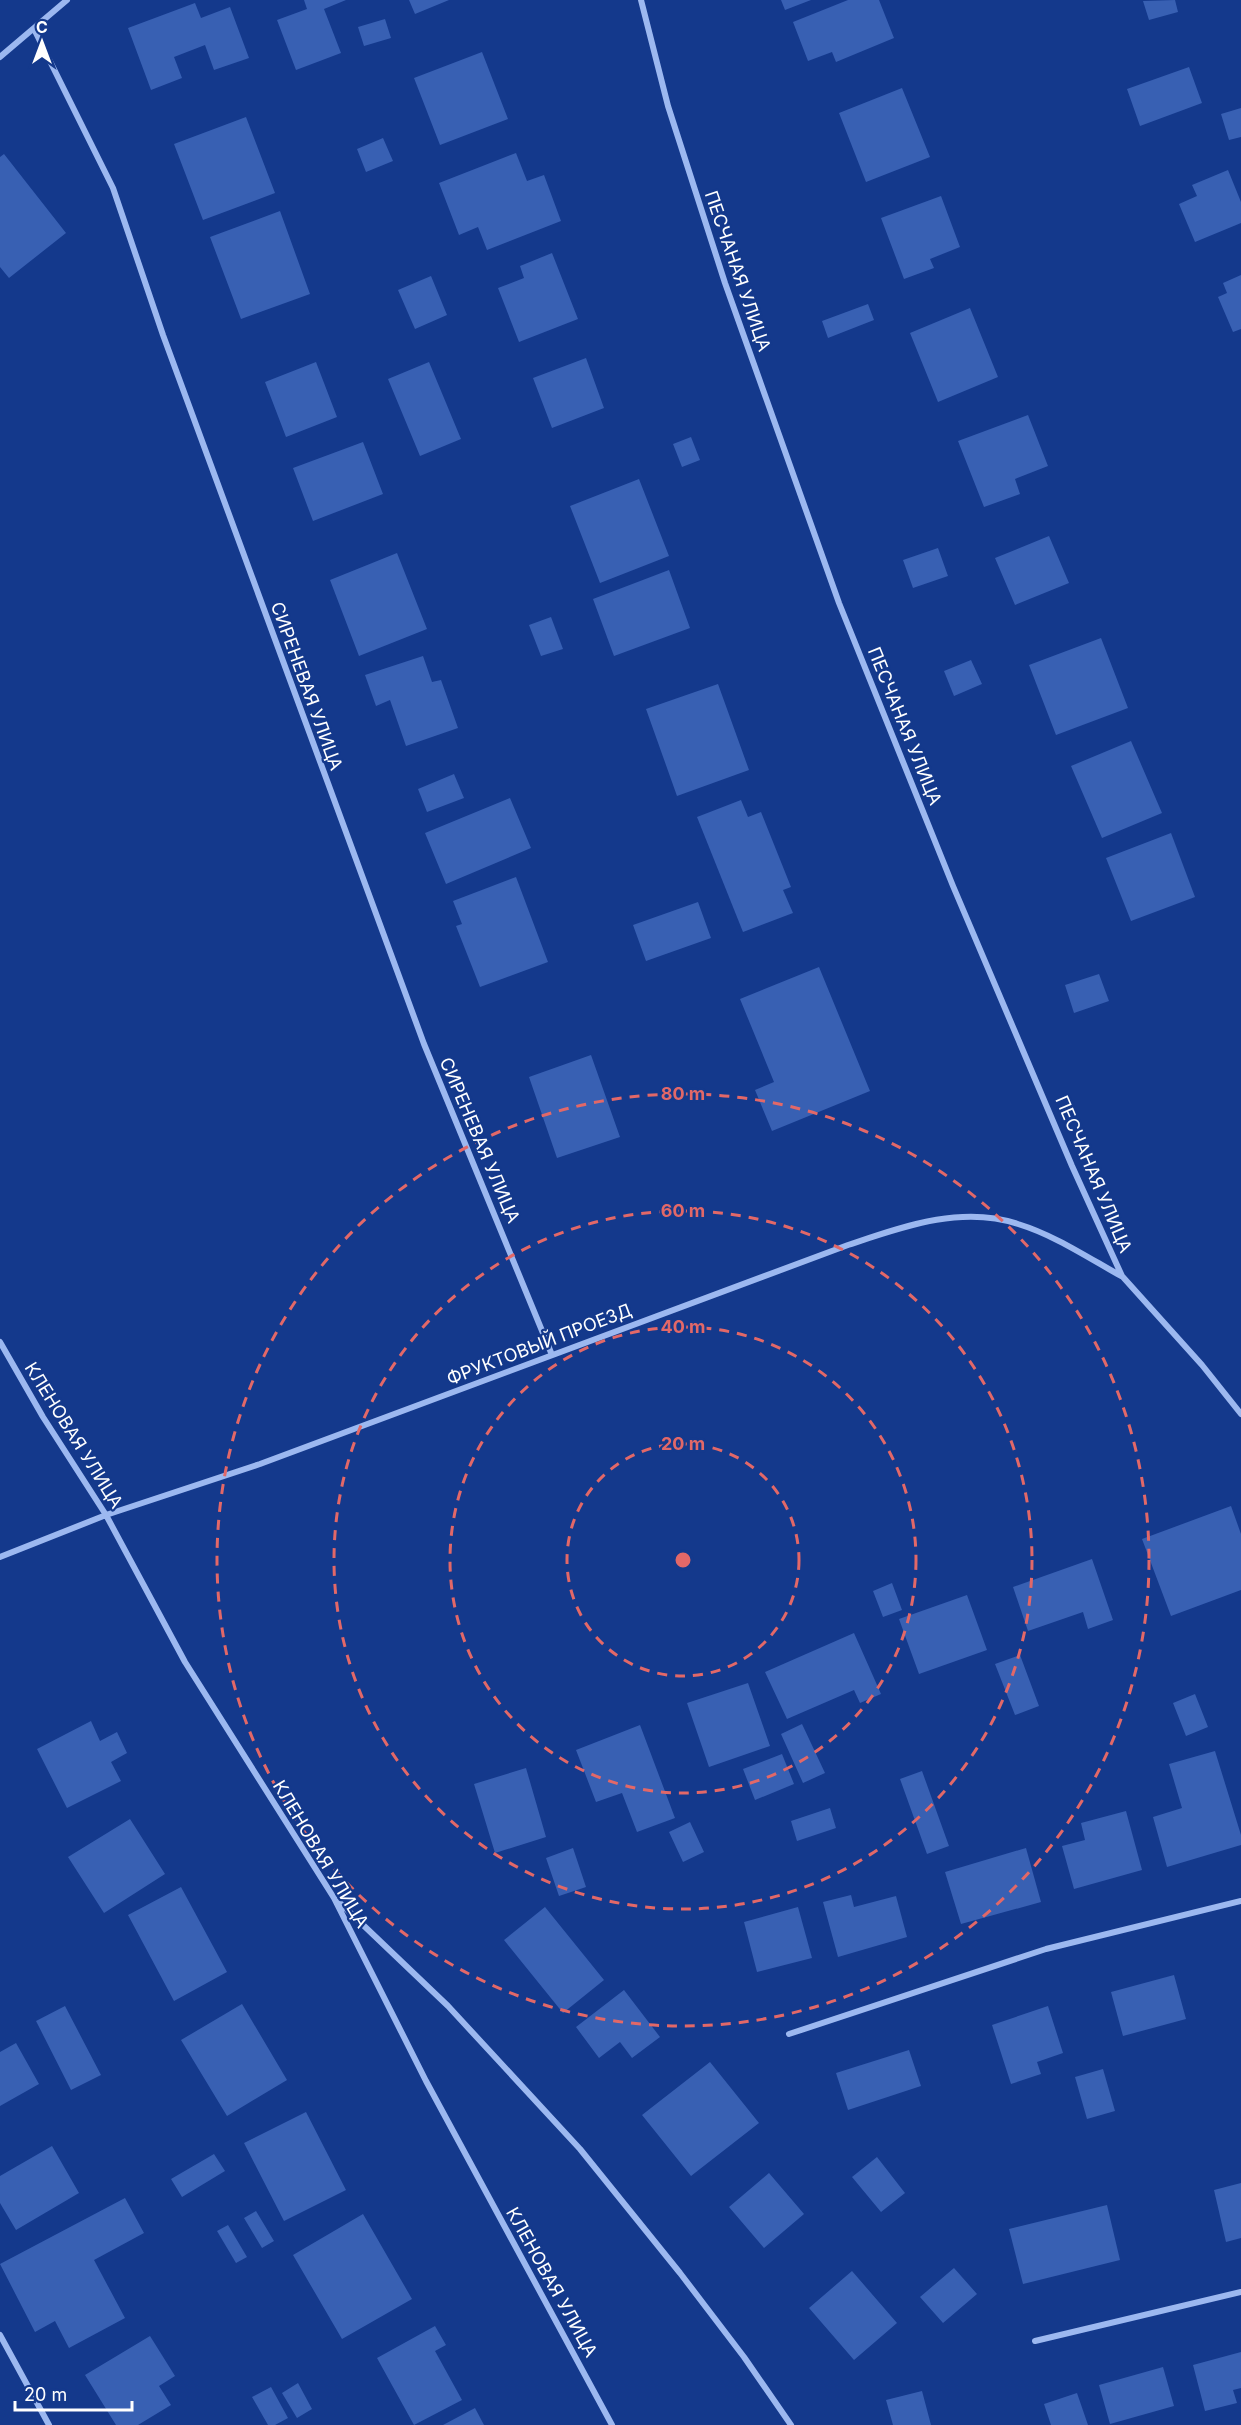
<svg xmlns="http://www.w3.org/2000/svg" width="1241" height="2425" font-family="Inter,sans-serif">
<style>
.building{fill:#3860b3}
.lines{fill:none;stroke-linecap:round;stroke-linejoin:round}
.minor{stroke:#9cb8f0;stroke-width:6}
.ring{fill:none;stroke:#e26868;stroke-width:3;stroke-dasharray:10 8}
.labels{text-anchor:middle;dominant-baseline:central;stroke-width:4.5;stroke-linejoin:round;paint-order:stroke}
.street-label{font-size:18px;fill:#fff;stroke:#14398c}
.centre{fill:#e26868;stroke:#14398c;stroke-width:3}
.ring-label{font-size:18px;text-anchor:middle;font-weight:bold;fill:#e26868;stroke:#14398c;stroke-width:4.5;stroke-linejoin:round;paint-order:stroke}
</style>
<rect width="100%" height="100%" fill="#14398c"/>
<path class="building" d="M304 0H346L324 9 341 53 296 70 277 20 307 9Z
M409 0H449L415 14Z
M781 0H811L785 10Z
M848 0H879L894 38 836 62 832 52 808 61 793 22Z
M1175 0 1178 12 1149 20 1143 1Z
M195 3 201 18 230 7 249 58 214 70 205 45 174 57 182 78 151 90 128 28Z
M385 19 391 38 364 46 358 27Z
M482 52 508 119 440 145 414 78Z
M1189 67 1202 103 1140 126 1127 89Z
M902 88 930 157 866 182 839 113Z
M1241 108V137L1229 140 1221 114Z
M246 117 275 193 203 220 174 144Z
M383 138 393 161 366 172 357 149Z
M516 153 527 181 544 175 561 221 487 250 478 227 459 235 439 183Z
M4 154 66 233 9 278 0 267V157Z
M1228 170 1241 202V223L1195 242 1179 204 1197 196 1192 185Z
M941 196 960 247 930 259 934 268 904 279 881 218Z
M280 211 310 294 241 319 210 237Z
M552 253 578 319 519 342 498 288 524 278 520 266Z
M1241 275V329L1233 332 1218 297 1227 293 1223 283Z
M431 276 447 315 415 329 398 290Z
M868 304 874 320 828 338 822 321Z
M970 308 998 377 938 402 910 333Z
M586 358 604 408 552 428 533 378Z
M316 362 337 417 286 437 265 382Z
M429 362 461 439 420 456 388 379Z
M1028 415 1048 466 1015 479 1020 494 984 507 958 441Z
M691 437 700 460 682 467 673 444Z
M363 442 383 494 313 521 293 468Z
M639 479 669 556 600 583 570 506Z
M1049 536 1069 583 1015 605 995 558Z
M938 548 948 576 913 588 903 560Z
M397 553 427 629 359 656 330 580Z
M669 570 690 628 614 656 593 599Z
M551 617 563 649 541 656 529 625Z
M1101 638 1128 708 1056 735 1029 665Z
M423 656 432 682 441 680 458 728 406 746 390 700 376 706 365 675Z
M971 660 982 684 954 696 944 671Z
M718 684 749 770 677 796 646 709Z
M1131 741 1162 813 1102 838 1071 766Z
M454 774 464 798 427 812 418 789Z
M510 798 531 848 446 884 425 833Z
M741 800 748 817 761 812 791 887 783 890 793 913 743 932 697 817Z
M1171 833 1195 897 1131 921 1106 858Z
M516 877 548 962 480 987 456 926 462 924 453 901Z
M698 902 711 938 646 961 633 925Z
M819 967 870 1091 772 1131 755 1090 774 1082 740 999Z
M1099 974 1109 1001 1074 1013 1065 985Z
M591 1055 620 1137 557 1158 529 1077Z
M1231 1506 1241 1534V1590L1171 1616 1142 1539Z
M1092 1559 1113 1620 1088 1629 1083 1612 1028 1631 1013 1587Z
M892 1583 902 1610 883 1617 873 1591Z
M967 1595 987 1650 919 1674 899 1619Z
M854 1633 881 1694 860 1703 854 1690 787 1719 765 1672Z
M1020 1655 1039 1706 1015 1715 995 1664Z
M748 1683 770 1746 709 1767 687 1703Z
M1195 1694 1208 1727 1186 1736 1173 1703Z
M91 1721 100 1741 117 1732 127 1753 111 1762 121 1781 67 1808 37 1749Z
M802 1724 825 1773 803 1783 781 1734Z
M640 1725 675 1818 637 1832 622 1793 596 1802 576 1750Z
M1215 1751 1241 1835V1845L1167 1867 1153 1817 1182 1808 1169 1764Z
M782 1754 794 1784 755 1800 743 1769Z
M526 1768 546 1837 495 1853 474 1784Z
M922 1771 949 1846 927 1854 900 1779Z
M830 1808 836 1828 797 1841 791 1821Z
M1126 1811 1142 1870 1074 1889 1062 1846 1085 1840 1081 1823Z
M130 1819 165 1874 104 1913 68 1857Z
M690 1822 704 1852 683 1862 669 1832Z
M573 1848 586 1887 559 1896 546 1858Z
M1026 1848 1041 1902 961 1924 945 1872Z
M181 1887 227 1972 174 2001 128 1915Z
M851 1895 854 1907 896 1896 907 1937 838 1957 823 1902Z
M545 1907 604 1980 563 2013 504 1940Z
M798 1907 812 1958 757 1972 744 1922Z
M1174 1975 1186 2019 1123 2036 1111 1992Z
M624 1990 660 2037 632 2058 620 2042 599 2058 576 2027Z
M242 2004 287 2080 227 2116 181 2040Z
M65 2006 101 2075 71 2090 36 2021Z
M1048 2006 1063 2053 1037 2062 1041 2074 1011 2084 992 2025Z
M16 2043 39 2084 0 2106V2052Z
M909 2050 921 2086 848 2110 836 2073Z
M710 2062 759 2123 691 2176 642 2115Z
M1103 2069 1115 2111 1087 2119 1075 2077Z
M306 2112 346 2190 284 2221 244 2143Z
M52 2146 79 2193 16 2230 0 2203V2176Z
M214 2154 225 2171 182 2197 171 2179Z
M877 2157 905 2193 881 2212 852 2177Z
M769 2173 804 2214 764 2248 729 2207Z
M1241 2183V2238L1226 2242 1214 2190Z
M125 2198 144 2233 94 2260 125 2318 69 2348 55 2321 35 2332 0 2264Z
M1107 2205 1120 2260 1023 2284 1009 2229Z
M256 2211 274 2241 262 2248 244 2218Z
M363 2214 412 2299 342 2339 293 2255Z
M228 2225 247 2257 236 2263 217 2231Z
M954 2268 977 2294 943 2323 920 2297Z
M852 2271 897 2323 854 2360 809 2308Z
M435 2326 446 2345 435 2351 462 2400 414 2425 377 2358Z
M150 2336 175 2376 159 2386 171 2405 138 2425H116L85 2375Z
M1241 2352V2388L1233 2390 1237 2403 1205 2411 1193 2365Z
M1163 2367 1174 2406 1110 2424 1099 2385Z
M298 2383 312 2409 297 2418 282 2393Z
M271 2387 288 2418 275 2425H268L252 2397Z
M922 2391 931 2425H893L886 2400Z
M1077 2393 1088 2425H1051L1044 2404Z
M475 2408 484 2425H443Z"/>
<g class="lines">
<path class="minor" d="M641 0 668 106 725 283 839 603 953 886 1072 1166 1122 1276 1202 1365 1241 1414
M34 29 113 188 163 335 424 1044 552 1355
M0 57 67 0
M0 1342 43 1417 106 1515 185 1662 334 1898 426 2081 612 2425
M0 1557 106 1515 260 1464 848 1245C902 1227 961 1205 1018 1224 1054 1235 1087 1257 1121 1276
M339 1902 448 2006 580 2149 680 2273 744 2357 791 2425
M789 2034 1046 1949 1241 1901
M0 2335 49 2425
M1035 2341 1241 2292"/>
</g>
<g class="ring">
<circle cx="683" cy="1560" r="116"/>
<circle cx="683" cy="1560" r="233"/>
<circle cx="683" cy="1560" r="349"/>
<circle cx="683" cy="1560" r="466"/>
</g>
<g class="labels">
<g class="street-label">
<text transform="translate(738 271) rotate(71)">ПЕСЧАНАЯ УЛИЦА</text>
<text transform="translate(307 686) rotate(70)">СИРЕНЕВАЯ УЛИЦА</text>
<text transform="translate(905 726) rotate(68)">ПЕСЧАНАЯ УЛИЦА</text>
<text transform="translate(480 1140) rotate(67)">СИРЕНЕВАЯ УЛИЦА</text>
<text transform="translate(1094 1174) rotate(67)">ПЕСЧАНАЯ УЛИЦА</text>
<text transform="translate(539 1344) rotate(-21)">ФРУКТОВЫЙ ПРОЕЗД</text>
<text transform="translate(74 1435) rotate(58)">КЛЕНОВАЯ УЛИЦА</text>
<text transform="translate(321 1854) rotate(59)">КЛЕНОВАЯ УЛИЦА</text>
<text transform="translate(552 2282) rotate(61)">КЛЕНОВАЯ УЛИЦА</text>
</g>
</g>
<circle cx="683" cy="1560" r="9" class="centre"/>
<g class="ring-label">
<text x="683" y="1100">80 m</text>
<text x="683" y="1217">60 m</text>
<text x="683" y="1333">40 m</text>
<text x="683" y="1450">20 m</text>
</g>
<g transform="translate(42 42)" stroke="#14398c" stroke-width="4.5" paint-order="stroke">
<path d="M0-4.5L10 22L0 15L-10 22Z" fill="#ffffff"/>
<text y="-9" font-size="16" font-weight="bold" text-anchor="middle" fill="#ffffff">С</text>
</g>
<path d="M15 2401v9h117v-9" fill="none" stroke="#ffffff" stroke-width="3"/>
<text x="24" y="2401" font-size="18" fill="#ffffff" stroke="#14398c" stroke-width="4.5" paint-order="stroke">20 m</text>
</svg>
